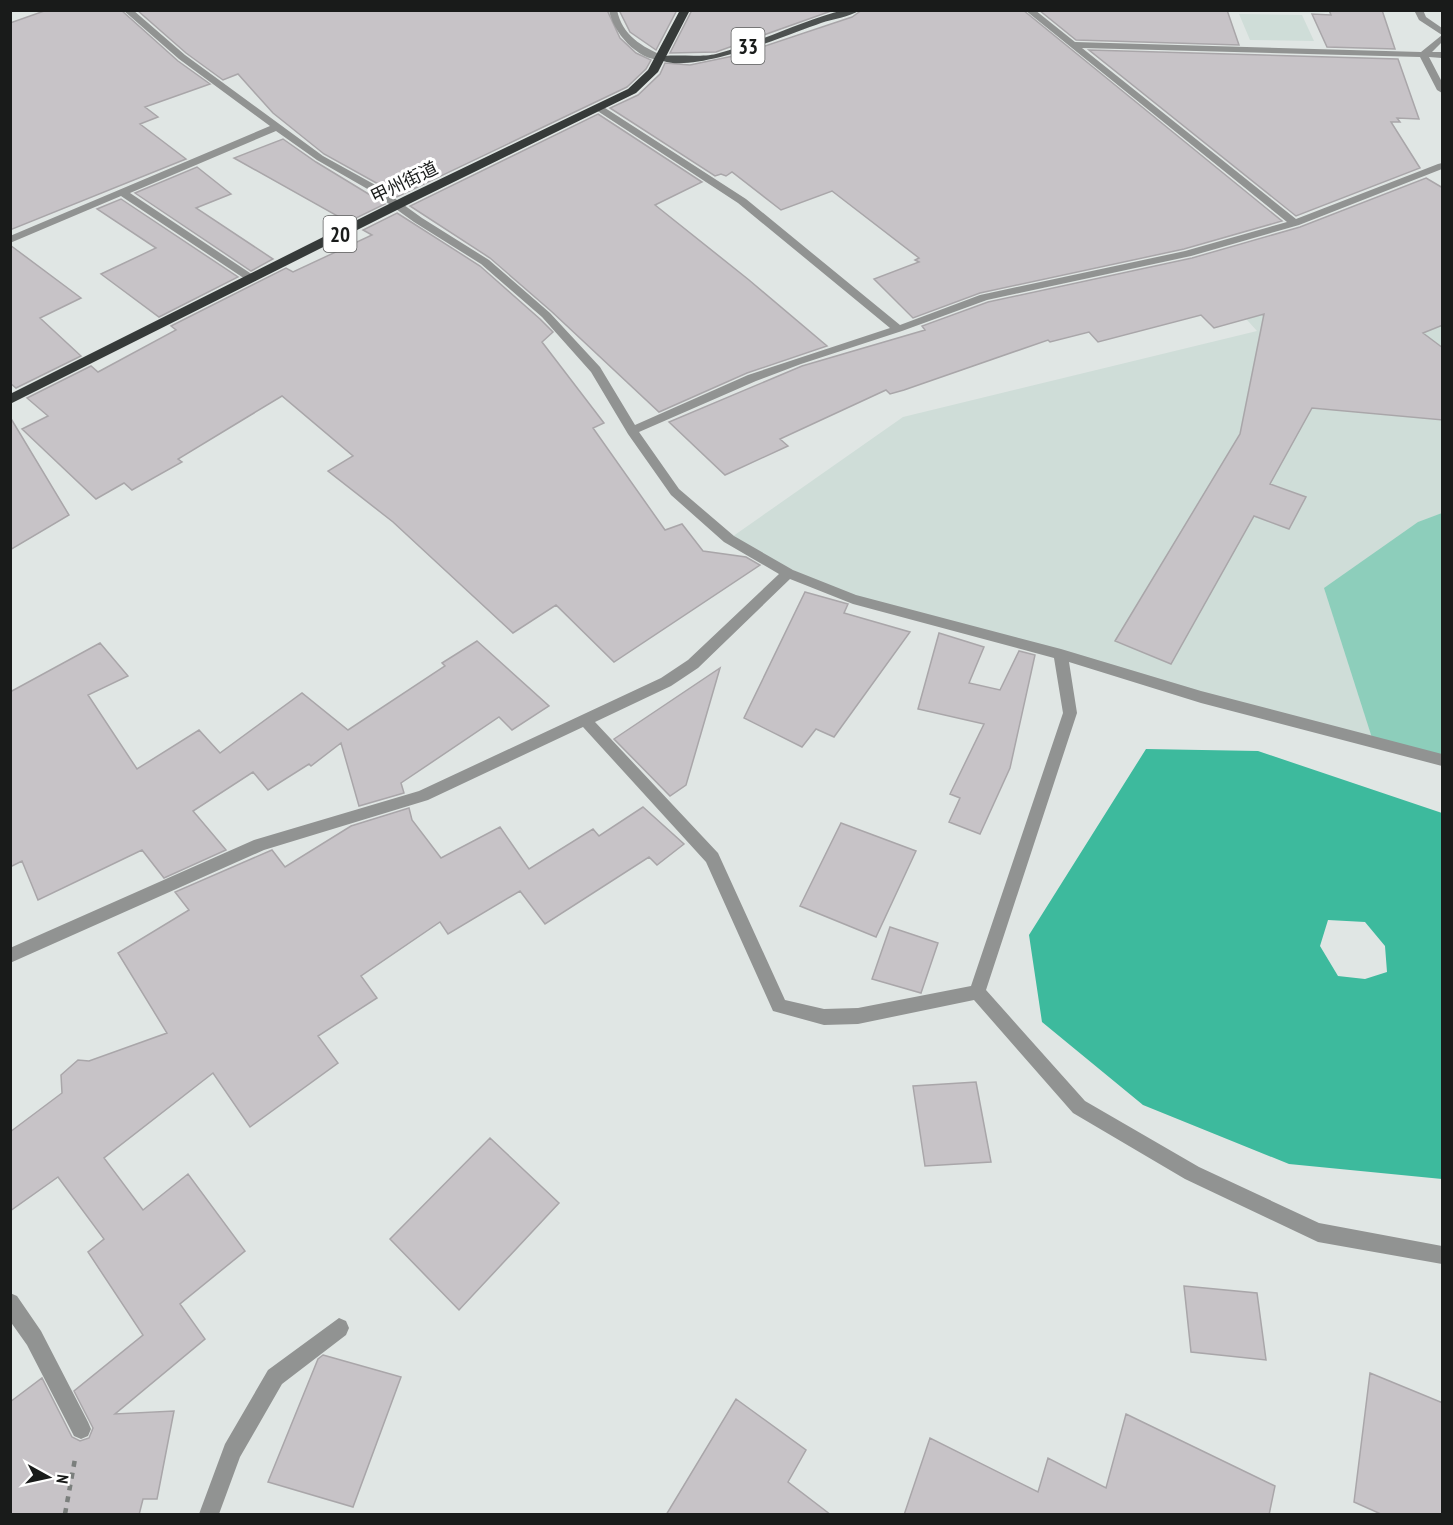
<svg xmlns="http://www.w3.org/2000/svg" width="1453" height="1525" font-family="'PT Sans Narrow','Noto Sans JP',sans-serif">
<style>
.built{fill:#cfddd8}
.green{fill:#8dcebb}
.water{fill:#3dba9d;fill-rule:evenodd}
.building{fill:#c7c3c7;stroke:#a9a6a9;stroke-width:1.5}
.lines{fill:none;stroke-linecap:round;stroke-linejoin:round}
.path{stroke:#7b7f7d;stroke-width:4.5;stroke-dasharray:6 6;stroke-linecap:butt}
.minor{fill:#919392;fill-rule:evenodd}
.major{fill:#4d5150;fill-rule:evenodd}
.highway{fill:#363a39;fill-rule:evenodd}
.labels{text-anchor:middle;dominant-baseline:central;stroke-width:6;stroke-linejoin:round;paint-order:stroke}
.far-street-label{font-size:18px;fill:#191b1a;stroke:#fff}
.shield{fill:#fff;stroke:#5e5f5f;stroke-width:1.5}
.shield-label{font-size:21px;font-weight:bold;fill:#191b1a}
</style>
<rect width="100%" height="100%" fill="#e0e6e4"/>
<path class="built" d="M1239 14 1302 15 1314 41 1250 40Z
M1442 239V760L853 599 729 539 903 417 1257 331 1193 260Z"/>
<path class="green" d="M1442 513V760L1373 741 1324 588 1418 522Z"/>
<path class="water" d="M1146 749 1258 751 1442 813V1179L1289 1164 1143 1105 1042 1022 1029 935ZM1328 920 1365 922 1385 946 1387 972 1365 979 1338 976 1320 946Z"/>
<path class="building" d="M47 10H121L178 61 210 84 145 107 158 117 140 124 186 159 10 230V23Z
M137 10H607L620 38 636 53 651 60 646 69 627 87 397 197 380 185 324 154 273 113 238 74 223 80 186 53Z
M619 10H677L656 50 630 32Z
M692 10H834L716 52 670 53Z
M862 10H1023L1282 221 1184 249 980 293 913 318 874 279 919 262 915 260 919 258 832 191 781 210 732 172 726 176 721 174 715 176 610 108 638 95 660 74 665 63 690 65 738 55 852 17Z
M1039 10H1227L1239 45 1076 40Z
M1329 10H1382L1395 49 1327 47 1312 14 1331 15Z
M1089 50 1398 59 1419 119 1397 118 1400 122H1391L1420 168 1296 216Z
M598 114 702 182 655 205 749 280 827 346 747 373 659 412 551 311 490 258 410 206Z
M283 139 316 162 385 204 348 222 234 158Z
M197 167 231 194 196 208 273 259 251 271 135 193Z
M1426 178 1443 188V325L1423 333 1443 348V420L1312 408 1270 484 1306 497 1289 529 1254 516 1171 664 1115 641 1240 434 1264 314 1214 328 1201 315 1098 342 1089 332 1050 342 1048 340 904 390 890 394 886 390 780 439 788 446 725 475 669 422 802 366 925 330 922 326 988 302 1192 258 1300 227Z
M121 199 238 277 159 317 101 274 156 248 97 209Z
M397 213 480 266 540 319 553 332 542 342 604 423 593 428 665 530 682 524 703 551 746 557 760 565 614 662 556 605 513 633 393 522 328 471 353 456 282 396 178 459 182 462 132 490 124 483 96 499 22 429 48 416 27 398 91 366 98 372 176 330 171 326 286 268 293 272 372 235 363 230Z
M10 245 81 298 40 318 81 356 16 388 10 383Z
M10 417 69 515 10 550Z
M805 592 848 604 844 613 910 632 834 737 816 729 802 747 744 718Z
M939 633 984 647 969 683 1000 690 1019 651 1035 655 1010 768 980 834 949 822 960 798 950 794 984 724 918 709Z
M477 641 549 706 512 730 499 717 401 783 404 793 359 806 341 743 311 766 309 764 268 790 253 772 193 811 226 850 164 878 142 850 38 900 22 861 10 867V692L100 643 128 676 88 695 137 769 199 730 220 753 302 693 348 730 445 666 442 663Z
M720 668 686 785 670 796 614 739Z
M643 807 684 844 657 865 649 857 545 924 520 891 448 934 440 922 361 976 377 998 318 1036 338 1063 250 1127 213 1073 104 1158 143 1210 188 1174 245 1251 180 1304 205 1339 115 1414 174 1411 157 1499H143L139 1515H10V1402L42 1378 72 1437 80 1441 89 1438 93 1428 74 1391 143 1335 88 1252 104 1239 58 1177 10 1211V1132L62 1093 61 1075 78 1060 89 1061 167 1033 118 953 189 910 175 892 272 850 285 867 351 826 409 808 412 820 441 858 500 827 529 869 593 829 599 836Z
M841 823 916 851 876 937 800 906Z
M890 927 938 943 921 993 872 979Z
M976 1082 991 1162 925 1166 913 1086Z
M490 1138 559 1203 459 1310 390 1239Z
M1184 1286 1257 1293 1266 1360 1191 1352Z
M323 1355 401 1377 353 1507 268 1482 318 1359Z
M1370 1373 1443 1403V1515H1383L1354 1502Z
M736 1399 806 1450 788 1482 831 1515H666Z
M1126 1414 1275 1486 1269 1515H904L930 1438 1038 1492 1048 1458 1106 1488Z"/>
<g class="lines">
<path class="path" d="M65 1514 75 1459"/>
<path class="minor" d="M123 10H133L185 55 323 156 379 187 422 218 489 260 550 313 600 367 635 425 748 375 890 328 738 203 596 110V106H602L746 199 900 325 980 295 1185 251 1287 222 1025 10H1035L1075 42 1421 52 1442 35V42L1432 52H1442V58L1429 57 1442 82V93L1437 90 1420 57 1082 48 1296 219 1438 164 1442 163V169L1299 225 1191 256 987 300 902 331 801 364 756 381 639 432 679 489 734 536 793 570 856 595 1061 649 1201 691 1442 754V766L1201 703 1069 662 1077 713 986 990 1085 1101 1199 1167 1319 1223 1442 1246V1264L1318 1242 1185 1179 1073 1113 974 1000 858 1024 824 1025 773 1011 706 862 583 727 428 800 264 850 10 963V948L254 840 419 791 661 678 688 660 779 574 724 542 671 495 628 434 591 372 542 317 481 264 414 222 371 191 317 160 276 131 130 193 256 277V281H248L121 196 10 243V236L270 126 179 59ZM790 579 853 604 1054 658 1063 713 971 986 858 1008 824 1009 785 1000 718 853 595 722 671 686 698 668Z
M609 10H617C622 35 642 47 664 56V60C639 62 613 33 609 10Z
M1414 10H1423L1426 17 1442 28V35L1419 20Z
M10 1293 17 1296 41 1331 88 1422 91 1429 88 1436 81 1439 74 1436 27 1345 10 1321Z
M339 1318 346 1321 349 1328 346 1335 282 1384 240 1457 219 1514H199L225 1444 268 1370Z"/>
<path class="major" d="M844 10H860C849 17 833 19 821 23 787 35 686 78 657 58 664 53 701 58 716 54 759 43 800 21 844 10Z"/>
<path class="highway" d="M680 10H690L658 72 636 93 413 202 10 404V394L405 196 628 89 648 70Z"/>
</g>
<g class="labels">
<g class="far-street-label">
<text transform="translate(404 182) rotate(-26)">甲州街道</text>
</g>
<g class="shield">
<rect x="731.5" y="28" width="33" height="36" rx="4.5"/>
<rect x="323.5" y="216" width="33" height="36" rx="4.5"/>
</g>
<g class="shield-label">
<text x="748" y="46">33</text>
<text x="340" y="234">20</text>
</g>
</g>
<rect width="1453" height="1525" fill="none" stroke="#191b1a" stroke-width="24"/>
<g transform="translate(48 1477) rotate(98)" stroke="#ffffff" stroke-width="4.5" paint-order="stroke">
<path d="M0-4.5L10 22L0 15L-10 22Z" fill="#191b1a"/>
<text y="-9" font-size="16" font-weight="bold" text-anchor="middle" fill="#191b1a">N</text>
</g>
</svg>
